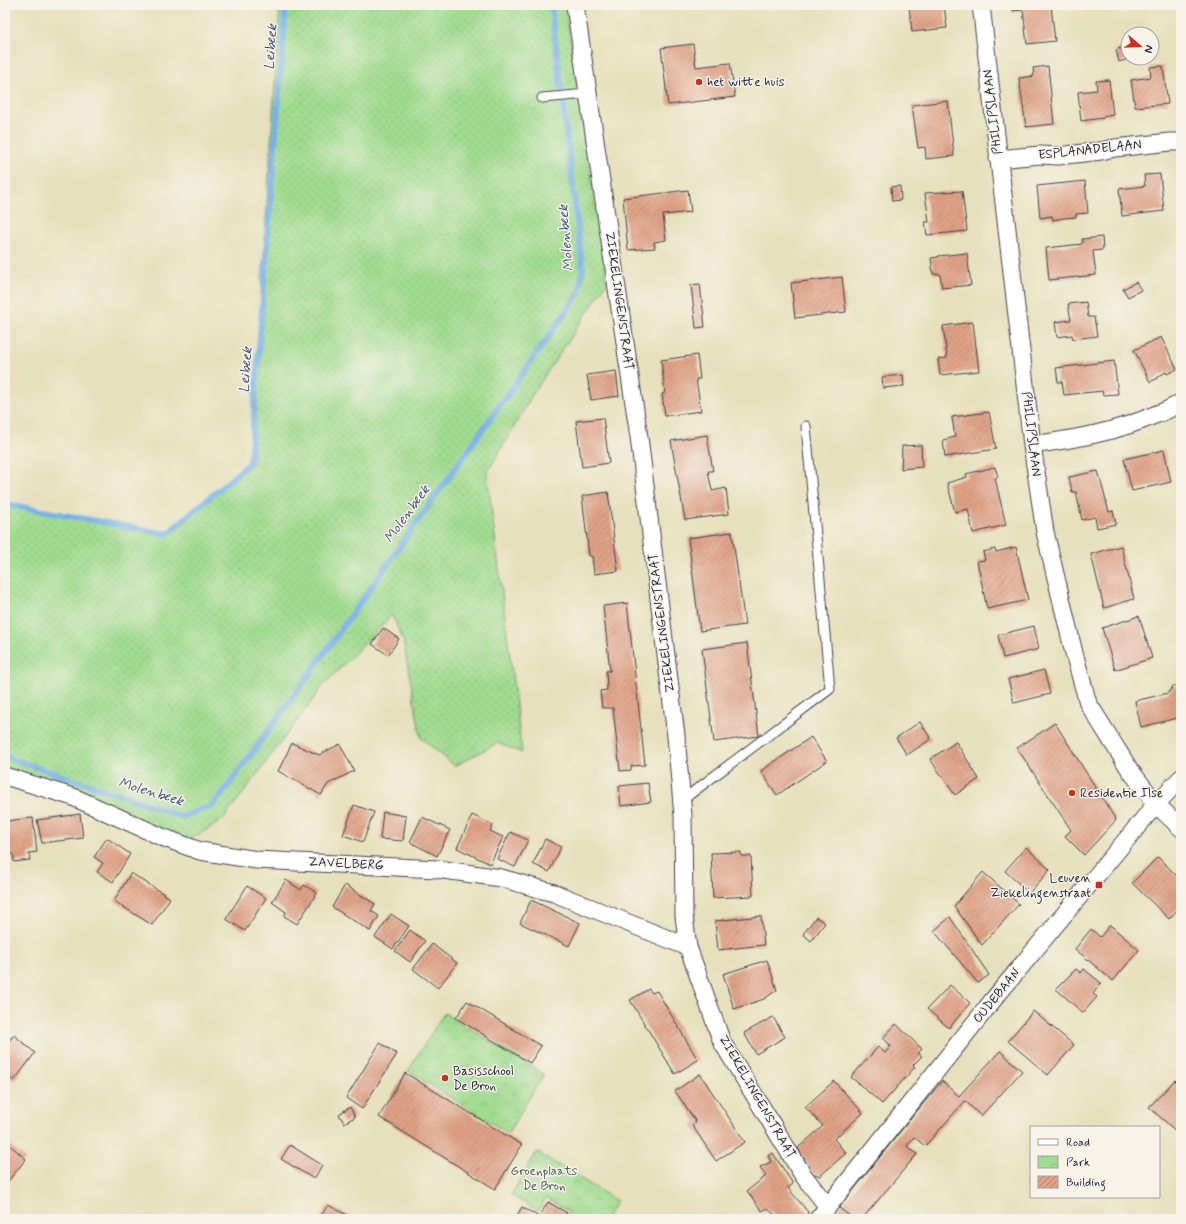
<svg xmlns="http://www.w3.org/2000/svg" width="1186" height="1224" font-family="Mynerve,sans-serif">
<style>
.grass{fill:url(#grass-dots);stroke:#617e65}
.park{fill:url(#park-crowns);stroke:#617e65}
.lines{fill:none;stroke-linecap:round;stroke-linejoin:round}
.stream{stroke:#77b0e7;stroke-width:6}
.building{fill:url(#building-hatch)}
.service-casing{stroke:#403e4e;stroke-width:11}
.minor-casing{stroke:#403e4e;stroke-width:19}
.service{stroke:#fff;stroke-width:9}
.minor{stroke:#fff;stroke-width:17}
.poi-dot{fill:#c8321e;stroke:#f7f3e8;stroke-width:1.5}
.labels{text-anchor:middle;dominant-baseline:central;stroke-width:3;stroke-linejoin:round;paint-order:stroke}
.poi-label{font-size:13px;fill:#22223b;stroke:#f7f3e8;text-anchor:start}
.street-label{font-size:13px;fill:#22223b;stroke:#f7f3e8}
.park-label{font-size:13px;fill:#485a54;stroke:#f7f3e8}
.water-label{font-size:14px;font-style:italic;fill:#405477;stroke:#f7f3e8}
</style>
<defs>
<pattern id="grass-dots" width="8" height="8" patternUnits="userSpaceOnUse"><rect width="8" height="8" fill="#a0db8f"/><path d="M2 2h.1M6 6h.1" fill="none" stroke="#8abc7c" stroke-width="1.8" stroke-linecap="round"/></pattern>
<pattern id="park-crowns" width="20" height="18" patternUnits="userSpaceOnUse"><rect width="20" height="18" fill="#a0db8f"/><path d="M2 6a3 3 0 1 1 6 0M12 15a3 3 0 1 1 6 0" fill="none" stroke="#8abc7c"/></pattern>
<pattern id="building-hatch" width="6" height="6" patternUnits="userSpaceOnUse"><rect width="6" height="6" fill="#e0a286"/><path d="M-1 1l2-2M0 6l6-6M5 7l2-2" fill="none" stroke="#b5846f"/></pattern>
</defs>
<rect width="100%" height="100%" fill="#f7f3e8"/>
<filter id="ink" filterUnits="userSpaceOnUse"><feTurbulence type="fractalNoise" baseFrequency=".025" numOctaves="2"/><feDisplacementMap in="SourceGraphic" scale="8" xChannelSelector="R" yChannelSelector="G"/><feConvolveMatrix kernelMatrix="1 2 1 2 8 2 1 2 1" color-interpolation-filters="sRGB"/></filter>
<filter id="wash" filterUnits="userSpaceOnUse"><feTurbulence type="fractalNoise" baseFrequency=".012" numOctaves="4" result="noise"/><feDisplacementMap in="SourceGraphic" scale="16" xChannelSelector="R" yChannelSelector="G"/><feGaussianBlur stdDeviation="0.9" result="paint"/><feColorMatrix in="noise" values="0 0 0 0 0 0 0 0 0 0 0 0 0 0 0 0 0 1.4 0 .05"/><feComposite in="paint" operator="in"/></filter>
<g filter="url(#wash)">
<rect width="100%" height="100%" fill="#e7e0bc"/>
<path class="grass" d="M280 5H565L607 283 534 392 487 473 522 753 497 743 455 766 421 738 403 640 392 615 322 687 223 820 188 841 5 773V503L167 534 250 463Z"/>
<path class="park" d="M444 1013 544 1074 508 1133 408 1071Z
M537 1152 617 1201 606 1219H565L569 1212 546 1198 538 1211 511 1195Z"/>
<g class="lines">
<path class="stream" d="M5 504 167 534 250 463 286 5
M5 757 127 797 182 817 214 805 306 679 578 295 583 271 551 5"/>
</g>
<g id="blocks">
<path class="building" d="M910 5H944L947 28 912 32 909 6Z
M1013 5H1051L1055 41 1027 44 1023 10 1013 11Z
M693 44 696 67 730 63 735 97 668 105 661 48Z
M1121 48 1123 51 1125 50 1128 59 1119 62 1116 50Z
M1048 66 1054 124 1026 127 1019 78 1034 76 1033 68Z
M1163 66 1168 104 1135 107 1131 80 1151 77 1150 67Z
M1109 80 1113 115 1102 117 1103 118 1081 121 1078 92 1097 90 1096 81Z
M948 101 954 156 926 159 925 147 918 148 912 105Z
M1160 174 1164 211 1122 216 1119 189 1145 186 1144 175Z
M1085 181 1088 213 1076 214V217L1064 218 1053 220 1052 216 1040 218 1037 186Z
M900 186 901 200 892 201 891 187Z
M688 190 691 212 663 215 666 240 654 242 655 248 628 250 623 198Z
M962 191 967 231 927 235 925 222H929L925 193Z
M1102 237 1103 250 1093 251 1096 275 1049 280 1046 248 1082 244V239Z
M967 253 971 285 942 288 940 274H933L931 258 939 257 938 256Z
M842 277 846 312 795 318 791 283Z
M1136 282 1141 290 1128 297 1123 289Z
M700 284 705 327 696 328 691 285Z
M1086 302 1088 317H1094L1097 336 1073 339 1072 335 1057 337 1055 322 1071 320 1068 304Z
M973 322 979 371 940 375 938 359 947 358 943 326Z
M1161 337 1177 369 1167 374 1166 372 1159 376 1158 378 1150 382 1134 350Z
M697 355 700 379H696L701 411 665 416 662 394 665 393 661 360Z
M1114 361 1118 394 1103 395 1102 391 1064 395 1062 382H1058L1056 368Z
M616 371 619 396 591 400 587 375Z
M903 375 904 386 883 388 882 377Z
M989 412 996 449 945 457 943 440 955 437 952 417Z
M603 418 609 463 582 467 576 421Z
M707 435 713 471H708L712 491 726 488 729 514 685 520 671 441Z
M921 445 922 467 901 469 902 446Z
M1164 450 1171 482 1132 491 1124 459Z
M995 467 998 477 995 478 1006 525 973 533 968 509 955 512 947 483 967 477 966 474Z
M1098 471 1109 512 1113 511 1116 524 1097 528 1095 517 1082 520 1076 492H1072L1069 477Z
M608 492 618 571 594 574 592 556H589L582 496Z
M732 532 745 625 700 631 688 538Z
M1121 546 1134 599 1104 608 1091 554Z
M1016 547 1028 600 987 609 977 561 985 560 983 552 995 549 996 552Z
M627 603 645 765 631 766V770L620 771 613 708H602L600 691 607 690 606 671H610L603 606Z
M1139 616 1152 658 1115 670 1102 628Z
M1034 626 1039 649 1003 658 998 635Z
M383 628 399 639 388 655 372 644Z
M747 643 759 736 714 742 702 649Z
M1044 670 1050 694 1014 703 1008 679Z
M1174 685 1181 692V717L1141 727 1135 701 1168 693Z
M920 722 931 739 907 755 896 738Z
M1055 723 1116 820 1084 855 1065 836 1071 830 1017 748Z
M811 737 827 761 777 795 761 771Z
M956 742 979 779 955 795 930 759Z
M292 743 319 755 340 744 354 771 328 784 321 795 278 771Z
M648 783 651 802 621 806 619 786Z
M354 805 374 812 363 842 343 835Z
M383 812 406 816 403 841 380 839Z
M80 814 83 838 42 843 37 820Z
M472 815 493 825 490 831 503 837 490 864 457 848Z
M422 817 450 830 437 856 410 842Z
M33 818 37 852 29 853 30 860 14 862 13 853 5 854V821Z
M510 832 528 840 515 867 497 859Z
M107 838 130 854 113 882 97 872 103 863 94 857Z
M545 839 561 847 549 872 533 864Z
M1026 847 1050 870 1029 893 1005 871Z
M741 852V856H751L753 896 713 898 711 853Z
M1158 857 1181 880V906L1169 919 1132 883Z
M983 872 1019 904 982 945 954 906Z
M131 873 170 898 152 925 114 901Z
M286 880 301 890 304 885 317 893 297 924 284 916 286 912 272 902Z
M345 885 375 904 371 911 379 916 370 931 332 907Z
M247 886 266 898 245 931 226 919Z
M531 900 580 923 569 946 520 923Z
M391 914 409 926 393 949 375 937Z
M761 916 764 945 718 950 715 921Z
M816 917 825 923 811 941 803 934Z
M950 917 989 975 978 983 934 931Z
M1110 925 1139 950 1113 981 1075 949 1091 929 1100 937Z
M410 930 425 941 410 962 395 951Z
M432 944 457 963 438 988 413 969Z
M767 960 777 990 764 999 734 1009 723 974Z
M1076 969 1081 973 1084 969 1101 983 1093 994 1097 997 1083 1013 1056 989Z
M950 985 970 1003 949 1028 927 1009Z
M649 989 652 993 657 991 698 1060 675 1074 630 1000Z
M467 1001 541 1046 530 1063 456 1018Z
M1033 1011 1074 1045 1048 1075 1008 1041Z
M773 1017 785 1037 756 1054 744 1033Z
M896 1024 922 1049 918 1053 922 1056 913 1065 915 1067 882 1104 851 1077 878 1047 885 1053 891 1046 883 1038Z
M14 1035 35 1053 14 1081 5 1073 7 1068 5 1066V1045Z
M380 1043 397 1054 362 1109 346 1098Z
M1000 1051 1022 1071 981 1116 965 1101 925 1146 914 1137 907 1146 917 1154 862 1219H854L839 1208 912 1117 942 1081 959 1096Z
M405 1073 522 1145 495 1189 379 1117Z
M700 1074 745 1142 716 1161 692 1125 696 1122 675 1091Z
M1175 1080 1181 1086V1132L1179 1134 1149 1107Z
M834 1081 863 1113 834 1139 846 1153 820 1176 812 1173 798 1148 823 1126 805 1107Z
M350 1107 355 1117 344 1123 339 1114Z
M5 1141 26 1159 5 1185Z
M290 1145 322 1165 314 1179 281 1159Z
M773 1153 793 1184 788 1188 808 1212 807 1217 806 1219H780L767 1208 762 1211 747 1191 766 1176 760 1167 771 1162 768 1156Z
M548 1202 567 1213 563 1219H515L522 1207 539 1217Z
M328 1205 351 1217 350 1219H319Z"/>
</g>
</g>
<g filter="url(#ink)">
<use href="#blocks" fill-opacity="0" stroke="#403e4e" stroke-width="1"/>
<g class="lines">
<g class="service-casing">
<path id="service" d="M542 98 588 94
M681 801 830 689 806 426"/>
</g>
<g class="minor-casing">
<path id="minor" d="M575 5 639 437 676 736 683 816 684 916 688 947 722 1042 803 1175 828 1207
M981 5 1032 445 1045 532 1074 653 1088 703 1130 770 1156 804 1181 828
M998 159 1040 155 1058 156 1101 151 1115 148 1170 142H1181
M1032 445C1075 439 1117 432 1157 414 1165 411 1174 408 1181 402
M5 776 73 797 162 837 200 851 257 860 437 869 501 878 554 893 688 947
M818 1219 993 1000 1156 804 1181 778"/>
</g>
<use href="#service" class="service"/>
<use href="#minor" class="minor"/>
</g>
</g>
<g class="poi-dot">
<circle cx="699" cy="82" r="4"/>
<circle cx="1072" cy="793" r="4"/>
<rect x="1095" y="881" width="8" height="8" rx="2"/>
<circle cx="445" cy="1078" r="4"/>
</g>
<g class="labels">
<g class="poi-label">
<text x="707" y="82">het witte huis</text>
<text x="1080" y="793">Residentie Ilse</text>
<text x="1091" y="878" text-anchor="end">Leuven<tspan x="1091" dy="15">Ziekelingenstraat</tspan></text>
<text x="453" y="1071">Basisschool<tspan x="453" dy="15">De Bron</tspan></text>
</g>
<g class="street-label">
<text transform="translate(993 112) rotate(-97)">PHILIPSLAAN</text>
<text transform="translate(1090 150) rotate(-6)">ESPLANADELAAN</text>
<text transform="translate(619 301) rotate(82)">ZIEKELINGENSTRAAT</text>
<text transform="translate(1031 434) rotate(83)">PHILIPSLAAN</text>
<text transform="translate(662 623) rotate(-97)">ZIEKELINGENSTRAAT</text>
<text transform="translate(346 864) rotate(3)">ZAVELBERG</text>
<text transform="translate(997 996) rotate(-51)">OUDEBAAN</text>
<text transform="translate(757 1097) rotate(60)">ZIEKELINGENSTRAAT</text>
</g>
<g class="park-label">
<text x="544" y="1171">Groenplaats<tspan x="544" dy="15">De Bron</tspan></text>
</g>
<g class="water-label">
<text transform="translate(271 47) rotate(-86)">Leibeek</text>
<text transform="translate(566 238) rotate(-95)">Molenbeek</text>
<text transform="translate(246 370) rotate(-86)">Leibeek</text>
<text transform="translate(407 514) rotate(-54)">Molenbeek</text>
<text transform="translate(151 792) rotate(17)">Molenbeek</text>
</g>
</g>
<rect width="1186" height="1224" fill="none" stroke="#f7f3e8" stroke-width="20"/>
<rect x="1030" y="1126" width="130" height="72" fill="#f7f3e8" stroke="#a29fa3"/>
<rect x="1038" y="1139" width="20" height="6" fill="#ffffff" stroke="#a29fa3"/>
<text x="1066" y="1146" font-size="12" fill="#22223b">Road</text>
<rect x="1038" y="1156" width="20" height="12" fill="url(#park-crowns)" stroke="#a29fa3"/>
<text x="1066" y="1166" font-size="12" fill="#22223b">Park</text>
<rect x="1038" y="1176" width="20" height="12" fill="url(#building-hatch)" stroke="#a29fa3"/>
<text x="1066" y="1186" font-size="12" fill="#22223b">Building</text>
<g transform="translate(1140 46) rotate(109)"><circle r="19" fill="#f7f3e8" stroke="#a29fa3"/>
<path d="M0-3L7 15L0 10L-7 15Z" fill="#c8321e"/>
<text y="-6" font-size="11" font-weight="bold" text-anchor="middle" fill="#22223b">N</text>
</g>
</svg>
